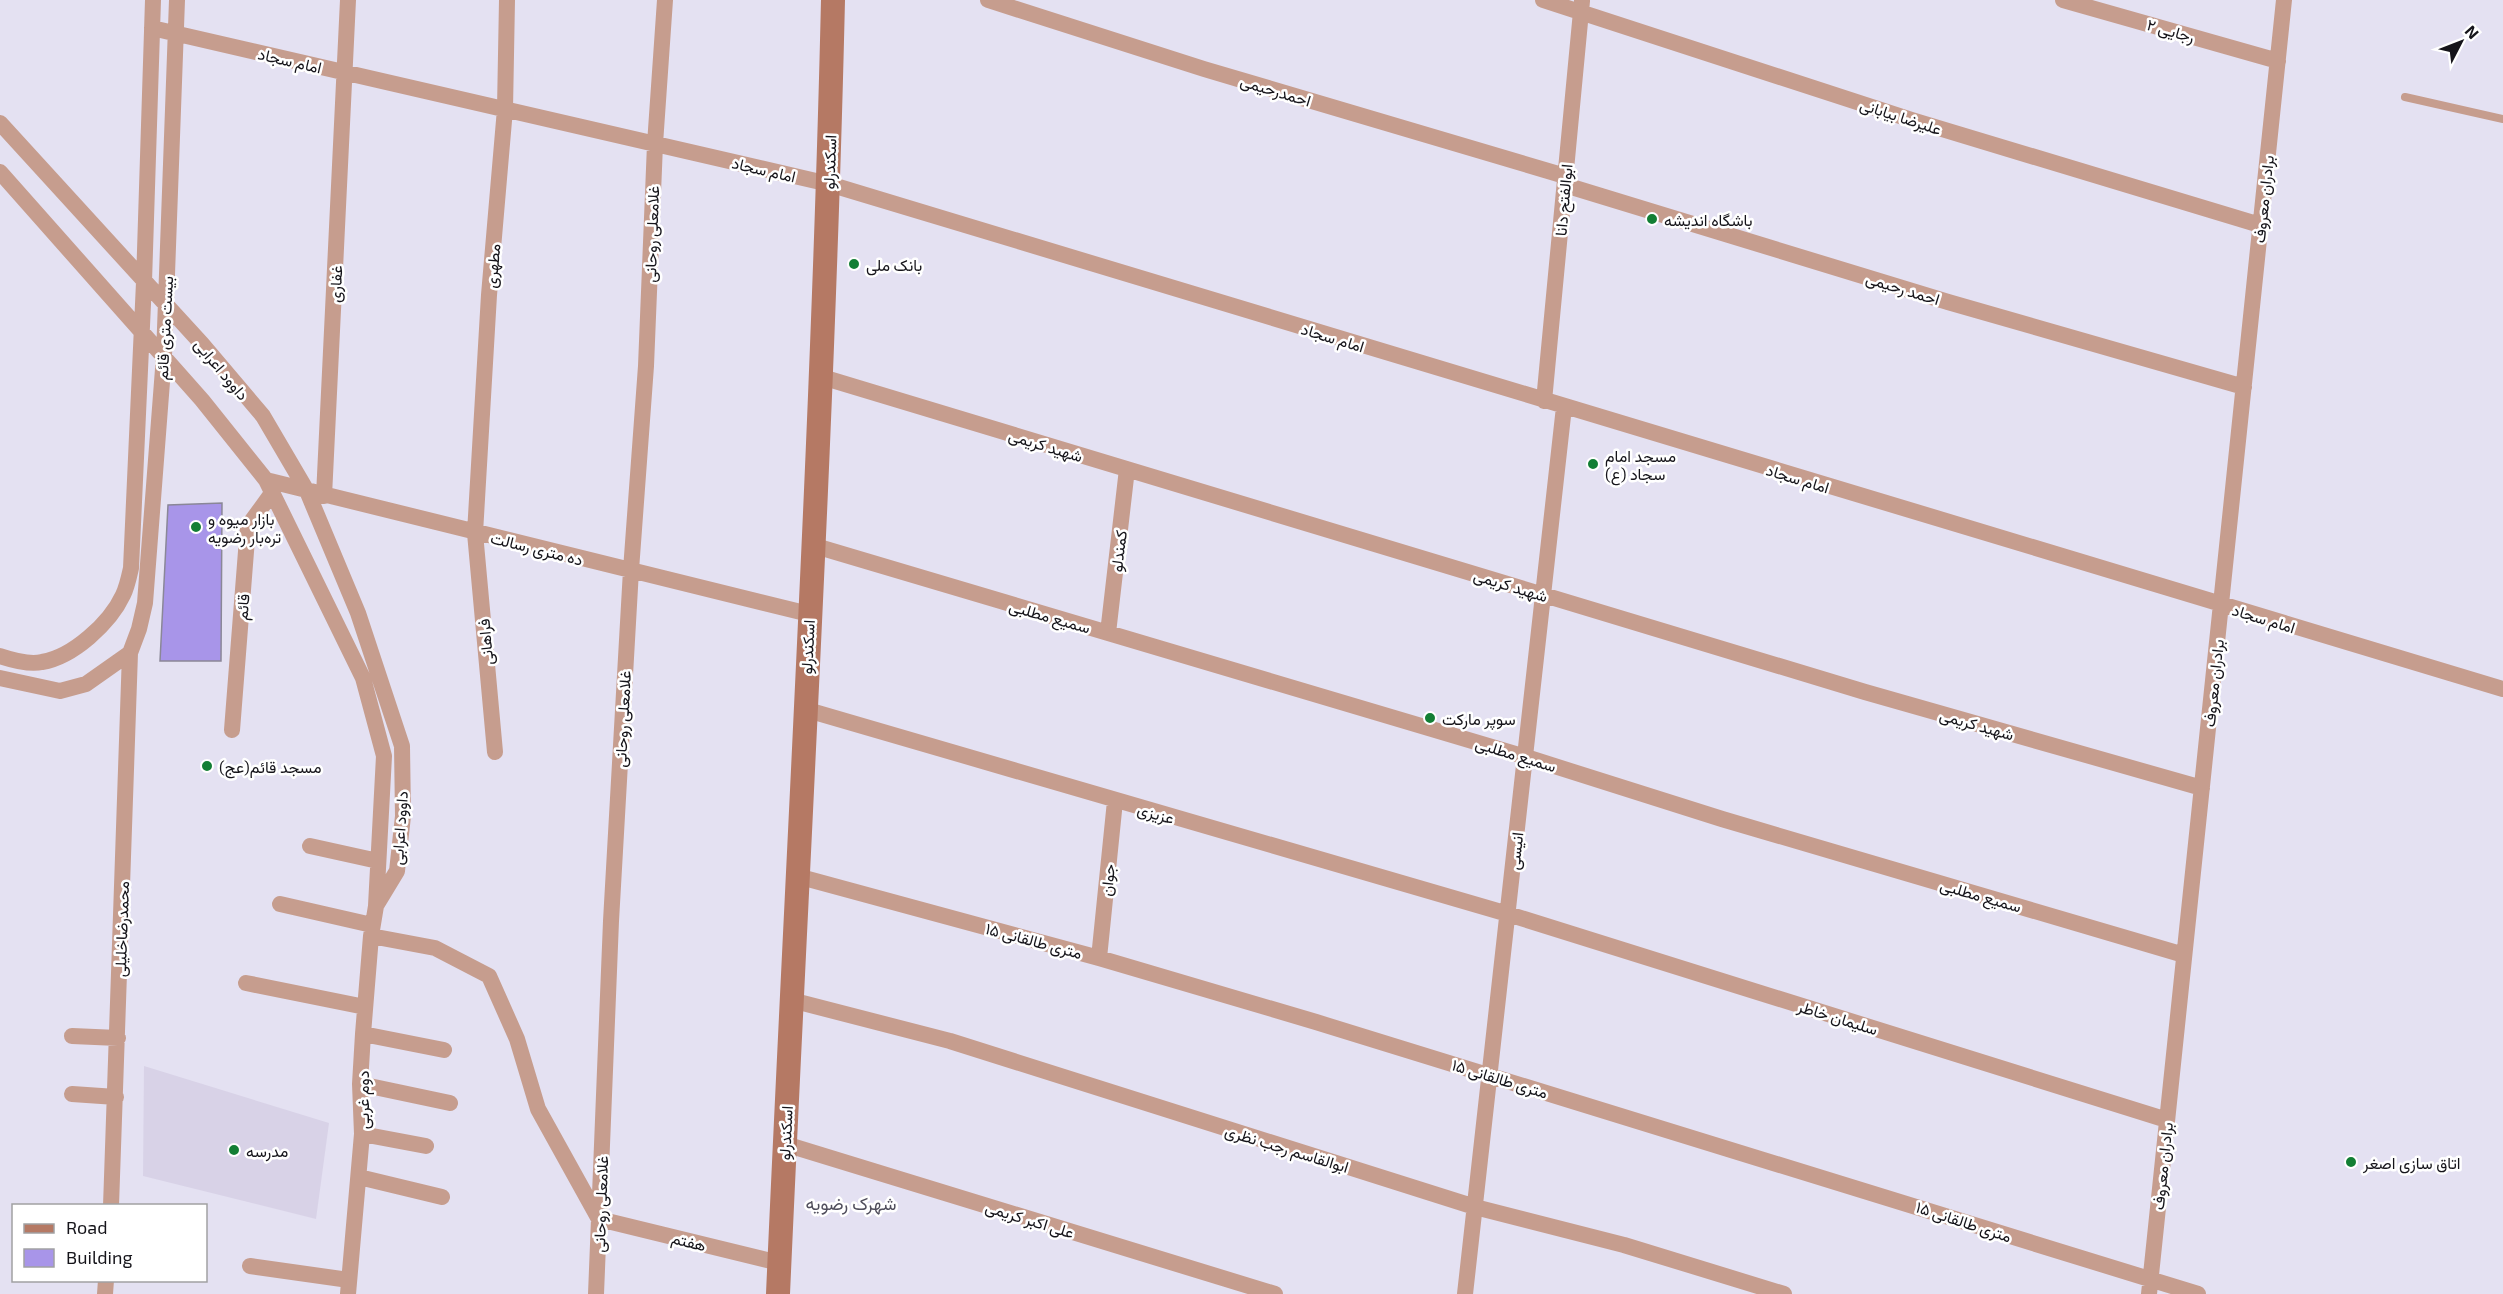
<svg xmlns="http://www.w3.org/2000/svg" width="2503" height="1294" font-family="'Exo 2',Vazirmatn,sans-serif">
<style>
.education{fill:#d8d2e7}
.building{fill:#a895e9;stroke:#8a8797;stroke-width:1.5}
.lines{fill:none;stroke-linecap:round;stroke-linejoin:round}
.service{stroke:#c69d8e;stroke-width:8}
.minor{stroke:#c69d8e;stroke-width:16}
.secondary{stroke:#b57964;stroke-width:24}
.poi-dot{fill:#127e34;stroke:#fff;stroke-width:2}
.labels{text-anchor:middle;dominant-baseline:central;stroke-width:5;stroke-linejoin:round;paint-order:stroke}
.street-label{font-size:16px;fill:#15141a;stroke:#fff}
.poi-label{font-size:16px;fill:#15141a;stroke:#fff;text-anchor:start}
.neighbourhood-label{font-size:18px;fill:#504e5c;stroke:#fff}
</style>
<rect width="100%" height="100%" fill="#e4e1f2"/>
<path class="education" d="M144 1066 329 1123 316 1219 143 1176Z"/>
<path class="building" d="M222 503 221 661H160L168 505Z"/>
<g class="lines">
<path class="service" d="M2405 97 2503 119"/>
<path class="minor" d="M988 0 1204 69 1565 176
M1543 0 1912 120 2260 225
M2063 0 2278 61
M152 28 829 184 2503 689
M0 123 202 344 263 416 307 491 358 613 402 746 403 816 397 871 377 904
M0 172 202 400 266 480 363 678 384 756 376 906 371 936 363 1034 360 1084 362 1134 348 1294
M1565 185 1948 302 2244 387
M822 377 1865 692 2202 788
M1544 401 1582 1
M266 480 809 614
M324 496 348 0
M812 545 1526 757 1722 819 2184 955
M1108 633 1127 469
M0 656C12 660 29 665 42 662 73 657 110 623 123 595 127 587 129 577 131 568L144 282 153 0
M0 678 60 691 86 684 130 653
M804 709 1508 914 2167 1120
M232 730 248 526 272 493
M495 752 475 533 489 295 505 109 507 0
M310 846 378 861
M797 876 1099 958 1316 1022 2198 1294
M280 904 372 925
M371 936 435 948 489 976 517 1039 538 1109 599 1219 779 1263
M1099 958 1115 801
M246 983 365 1007
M791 1000 950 1041 1475 1207 1624 1245 1784 1294
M363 1034 444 1050
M72 1036 118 1038
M360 1084 450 1103
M72 1094 116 1097
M362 1134 426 1146
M785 1144 1275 1294
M359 1177 442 1197
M111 1206 130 653 139 629 145 603 164 356 177 0
M250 1266 349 1280
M105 1294 106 1280
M596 1294 611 921 631 570 646 366 655 144 665 0
M1465 1294 1564 407
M2149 1294 2284 0"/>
<path class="secondary" d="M778 1294C797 863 823 432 833 0"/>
</g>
<g class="poi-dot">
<circle cx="1652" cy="219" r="6"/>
<circle cx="854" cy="264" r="6"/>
<circle cx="1593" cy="464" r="6"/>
<circle cx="196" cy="527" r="6"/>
<circle cx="1430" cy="718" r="6"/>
<circle cx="207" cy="766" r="6"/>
<circle cx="234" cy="1150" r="6"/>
<circle cx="2351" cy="1162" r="6"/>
</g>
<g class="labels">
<g class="street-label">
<text transform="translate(2171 30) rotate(16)">رجایی ۲</text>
<text transform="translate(290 60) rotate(13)">امام سجاد</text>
<text transform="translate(1276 90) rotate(17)">احمدرحیمی</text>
<text transform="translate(1901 116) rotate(18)">علیرضا بیابانی</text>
<text transform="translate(829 162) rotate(-88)">اسکندرلو</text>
<text transform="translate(764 169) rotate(13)">امام سجاد</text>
<text transform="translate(2263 199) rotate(-84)">برادران معروف</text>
<text transform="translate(1563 200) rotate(-85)">ابوالفتح دانا</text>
<text transform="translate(651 234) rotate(-88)">غلامعلی روحانی</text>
<text transform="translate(492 266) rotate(-85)">مطهری</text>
<text transform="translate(335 284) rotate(-87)">غفاری</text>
<text transform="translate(1903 288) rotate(17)">احمد رحیمی</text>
<text transform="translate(164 328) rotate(-87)">بیست متری قائم</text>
<text transform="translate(1333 337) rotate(17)">امام سجاد</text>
<text transform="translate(222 369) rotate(50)">داوود اعرابی</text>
<text transform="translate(1046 445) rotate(17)">شهید کریمی</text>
<text transform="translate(1798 478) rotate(17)">امام سجاد</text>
<text transform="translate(537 548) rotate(14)">ده متری رسالت</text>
<text transform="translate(1118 551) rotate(-83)">کمندلو</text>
<text transform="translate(1511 585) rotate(17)">شهید کریمی</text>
<text transform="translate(242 607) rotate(-86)">قائم</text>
<text transform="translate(1050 616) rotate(16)">سمیع مطلبی</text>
<text transform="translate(2264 618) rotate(17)">امام سجاد</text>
<text transform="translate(485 642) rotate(-95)">فراهانی</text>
<text transform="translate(807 647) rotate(-87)">اسکندرلو</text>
<text transform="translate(2213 683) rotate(-84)">برادران معروف</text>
<text transform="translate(622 719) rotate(-87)">غلامعلی روحانی</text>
<text transform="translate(1977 724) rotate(16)">شهید کریمی</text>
<text transform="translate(1516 754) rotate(17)">سمیع مطلبی</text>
<text transform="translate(1156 813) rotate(16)">عزیزی</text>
<text transform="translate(399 828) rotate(-86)">داوود اعرابی</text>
<text transform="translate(1515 851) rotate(-84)">انیسی</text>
<text transform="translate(1107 880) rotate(-84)">جوان</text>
<text transform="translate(1981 895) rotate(16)">سمیع مطلبی</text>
<text transform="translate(121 929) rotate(-88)">محمدرضاخلیلی</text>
<text transform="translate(1034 940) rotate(15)">۱۵ متری طالقانی</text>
<text transform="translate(1838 1017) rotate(17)">سلیمان خاطر</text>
<text transform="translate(1500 1078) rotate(17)">۱۵ متری طالقانی</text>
<text transform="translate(362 1100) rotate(-90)">دوم غربی</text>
<text transform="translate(785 1133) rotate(-87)">اسکندرلو</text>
<text transform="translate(1287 1148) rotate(17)">ابوالقاسم رجب نظری</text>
<text transform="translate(2162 1166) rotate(-84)">برادران معروف</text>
<text transform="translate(600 1204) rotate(-88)">غلامعلی روحانی</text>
<text transform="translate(1030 1219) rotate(17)">علی اکبر کریمی</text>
<text transform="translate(1964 1221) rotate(18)">۱۵ متری طالقانی</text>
<text transform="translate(689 1241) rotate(14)">هفتم</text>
</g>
<g class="poi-label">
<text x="1664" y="219">باشگاه اندیشه</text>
<text x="866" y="264">بانک ملی</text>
<text x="1605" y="455">مسجد امام<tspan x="1605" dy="18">سجاد (ع)</tspan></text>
<text x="208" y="518">بازار میوه و<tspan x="208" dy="18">تره‌بار رضویه</tspan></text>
<text x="1442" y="718">سوپر مارکت</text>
<text x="219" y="766">مسجد قائم(عج)</text>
<text x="246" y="1150">مدرسه</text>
<text x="2363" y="1162">اتاق سازی اصغر</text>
</g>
<g class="neighbourhood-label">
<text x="851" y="1203">شهرک رضویه</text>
</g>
</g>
<rect x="12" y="1204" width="195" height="78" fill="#ffffff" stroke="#a1a1a3" stroke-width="1.5"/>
<rect x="24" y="1224" width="30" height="9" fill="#b57964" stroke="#a1a1a3" stroke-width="1.5"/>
<text x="66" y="1234" font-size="18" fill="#15141a">Road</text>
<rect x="24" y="1249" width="30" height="18" fill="#a895e9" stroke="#a1a1a3" stroke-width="1.5"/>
<text x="66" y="1264" font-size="18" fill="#15141a">Building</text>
<g transform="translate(2461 42) rotate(48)" stroke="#ffffff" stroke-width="4.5" paint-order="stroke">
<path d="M0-4.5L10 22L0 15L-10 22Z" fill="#15141a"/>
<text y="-9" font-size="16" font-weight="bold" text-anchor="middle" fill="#15141a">N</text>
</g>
</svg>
